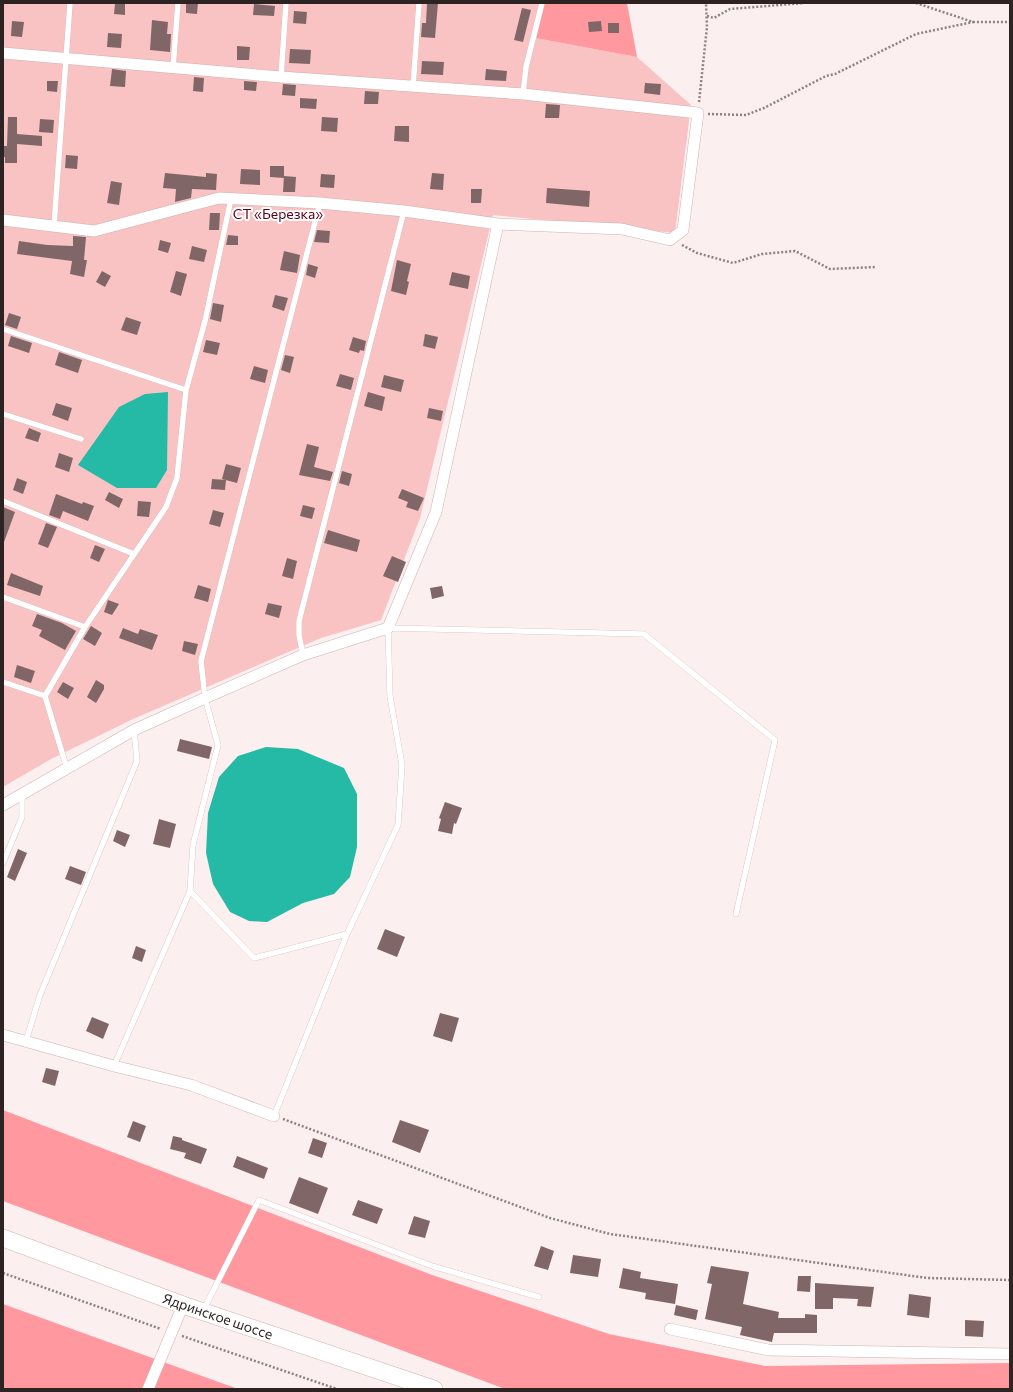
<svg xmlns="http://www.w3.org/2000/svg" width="1013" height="1392" font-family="Commissioner,sans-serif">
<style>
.green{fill:#f9c2c3}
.forest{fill:#ff999f}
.water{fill:#25baa6}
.building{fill:#816667}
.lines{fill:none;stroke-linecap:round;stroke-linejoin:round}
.lane-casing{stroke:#cfb2b2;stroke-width:6}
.street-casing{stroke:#cfb2b2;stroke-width:12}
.primary-casing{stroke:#cfb2b2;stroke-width:18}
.path{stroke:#8d8181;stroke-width:2.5;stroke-dasharray:2 2;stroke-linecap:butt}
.lane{stroke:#fff;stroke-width:5.5}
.street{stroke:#fff;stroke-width:11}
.primary{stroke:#fff;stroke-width:17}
.labels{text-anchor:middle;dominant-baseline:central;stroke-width:4;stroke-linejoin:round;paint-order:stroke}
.park-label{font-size:14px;fill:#5a0015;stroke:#fff}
.street-label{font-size:14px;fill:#2e2323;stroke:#fff}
</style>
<rect width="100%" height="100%" fill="#fcefef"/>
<path class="green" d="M3 3H544L530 37 637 57 691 105 675 233 493 215 420 518 381 620 321 638 133 719 51 759 3 787Z"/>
<path class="forest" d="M544 3H627L637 57 530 37Z
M3 1110 432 1275 609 1334 765 1366 1010 1363V1389H505L3 1201Z
M3 1304 238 1389H3Z"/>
<path class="water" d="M168 392 167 470 156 488H117L78 465 119 407 145 394Z
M266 747 298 749 344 768 357 794V847L350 877 334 894 303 903 267 922 249 921 230 912 213 884 206 853 208 813 219 777 238 756Z"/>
<path class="building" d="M186 3H198L197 14 186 13Z
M427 3H438L435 38 421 37 422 23H426Z
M115 4H125V15L114 14Z
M254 4 275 6 274 16 253 15Z
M522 8 531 10 523 42 514 40Z
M294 11 307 12 306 24 293 23Z
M152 20 168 22 167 34H171L170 52 150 50Z
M12 21 24 22 22 37 11 36Z
M601 21 602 31 589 32 588 22Z
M608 23H619V33H608Z
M108 33 122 34 121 48 107 47Z
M237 46 250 47 249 60H237Z
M290 49 311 50 310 64 289 63Z
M422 61 444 62 443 75 421 74Z
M112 69 126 71 125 87 110 86Z
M486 69 507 71 506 81 485 80Z
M194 77 204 78 203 92 193 91Z
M47 81H58L57 92 47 91Z
M244 81 257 82 256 91 244 90Z
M645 83 661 84 660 95 644 93Z
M283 84 296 85 295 96 282 95Z
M365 91 379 92 378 104H364Z
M300 98 317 99 316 109 300 108Z
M546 104 560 105 559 118H545Z
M8 117H17V134L42 136V146L17 144V163H5V157H3V146H7Z
M322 117 338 118 337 132 321 131Z
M40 119 54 120 53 133 39 132Z
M395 126H409V142L394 141Z
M66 155 78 156 77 169 65 168Z
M270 166H284V178L270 177Z
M241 169 260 170V185L240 184Z
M165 173 206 177V173L217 174 216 190 192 189 191 198 175 202 176 189 163 188Z
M432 173 444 174 443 190 430 189Z
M321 174 335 175 334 188 320 187Z
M284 176 296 177 295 192H283Z
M111 181 122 183 119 205 107 203Z
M547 188 590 191 589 207 546 203Z
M471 189H482L481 203H471Z
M210 213H220L219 230H209Z
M317 230 330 231 329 243 314 242Z
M228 235 238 236V245H226Z
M73 236 86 237 84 260H87L84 277 70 274 72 261 17 254 19 241 47 245 73 246Z
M160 240 171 243 168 253 158 250Z
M192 246 207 250 204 262 189 259Z
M284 251 300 255 297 273 280 270Z
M397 260 411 264 407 281 409 282 406 295 391 291Z
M308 264 318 267 315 278 306 275Z
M102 271 111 276 105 287 96 282Z
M176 271 187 274 181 296 170 292Z
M452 272 470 276 468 289 449 285Z
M275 295 288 298 284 311 272 307Z
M213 303 224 305 221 322 210 319Z
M9 313 21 317 17 329 5 325Z
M126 317 141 322 137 335 121 330Z
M425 334 438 337 435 349 423 346Z
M11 336 32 343 29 353 8 346Z
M353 337 366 341 364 351 360 350 359 353 349 350Z
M206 340 220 343 217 355 203 352Z
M59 352 82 360 78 373 55 365Z
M285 355 294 357 290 373 281 370Z
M254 366 268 370 265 383 250 379Z
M340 374 354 378 351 390 336 386Z
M384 375 404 380 401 392 381 387Z
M368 392 385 397 382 411 364 406Z
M56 403 72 408 68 421 52 415Z
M429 408 443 411 441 421 427 418Z
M29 428 41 433 38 442 25 438Z
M307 444 319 447 314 467 333 472 330 481 299 475Z
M59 453 73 458 69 472 55 467Z
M226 464 241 468 237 483 222 479Z
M342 471 352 474 349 486 339 483Z
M17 478 27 482 23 494 13 490Z
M212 479 226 480 225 490 211 489Z
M402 489 424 498 418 511 406 507 408 502 398 498Z
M109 492 123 499 119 508 105 500Z
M56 494 82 504 83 502 94 506 88 521 63 511 60 519 49 515Z
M138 501 151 502 149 517 137 516Z
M303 505 315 508 312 519 300 516Z
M3 507 15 512 4 542H3Z
M213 510 224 513 220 527 209 524Z
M46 523 57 527 48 548 38 544Z
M328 530 360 540 357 552 324 543Z
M95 545 105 549 99 562 90 558Z
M392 556 406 562 398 582 383 576Z
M287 558 297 561 293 579 282 576Z
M11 573 43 586 40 596 7 585Z
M198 585 211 589 208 602 194 598Z
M442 586 444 596 432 599 430 588Z
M108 600 119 604 112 615 104 612Z
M268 603 282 606 279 618 265 614Z
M37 614 62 623 76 631 65 650 39 636 42 630 32 626Z
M91 626 102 633 95 646 83 639Z
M123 628 138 634 140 629 158 635 152 650 119 638Z
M184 641 198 644 195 655 182 651Z
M17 665 35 671 31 683 14 677Z
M96 680 104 685V689L96 703 87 697Z
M63 682 74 688 68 699 57 692Z
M180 739 212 747 209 759 177 751Z
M445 802 462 808 456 824 454 823 452 834 438 831 441 819 439 818Z
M159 819 176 824 170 848 153 844Z
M117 830 130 835 125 847 113 841Z
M18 849 27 853 15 881 7 877Z
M70 866 86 872 81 885 65 879Z
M385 929 405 937 397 957 377 949Z
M136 946 146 950 142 962 132 958Z
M440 1013 459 1018 452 1042 433 1036Z
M92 1017 109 1024 103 1039 86 1031Z
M46 1068 59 1071 55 1086 42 1082Z
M400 1120 429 1130 420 1153 392 1142Z
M133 1121 146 1126 140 1142 127 1137Z
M173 1136 182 1138V1140L207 1149 201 1164 184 1158 186 1153 170 1149Z
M313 1138 327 1143 322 1158 308 1153Z
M237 1156 268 1168 264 1179 233 1167Z
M299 1177 328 1188 318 1214 289 1203Z
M358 1200 383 1209 377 1224 352 1215Z
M414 1216 430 1221 425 1238 408 1234Z
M541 1246 554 1251 548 1270 534 1266Z
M573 1255 601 1259 598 1277 570 1273Z
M711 1266 749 1272 743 1304 779 1312 778 1318H805V1314L817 1315V1333H774L772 1342 740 1335 742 1327 705 1319 712 1284 707 1283Z
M623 1268 641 1272 640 1278 678 1284 675 1304 645 1299 646 1293 619 1288Z
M798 1276H811L810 1292 797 1291Z
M815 1283 874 1287 871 1307 857 1306 858 1299 833 1298V1309H815Z
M909 1294 931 1297 929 1318 907 1315Z
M676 1305 698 1310 696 1320 674 1315Z
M965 1320 984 1321 983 1337 965 1336Z"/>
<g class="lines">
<g class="lane-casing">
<path id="lane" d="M173 68 178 3
M281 77 286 3
M413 87 419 3
M523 94 526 67 542 3
M54 226 70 3
M3 329 186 390
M3 414 81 439
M3 501 134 554
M3 597 85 627
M303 655 299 635V621L404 211
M3 682 45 696 85 627 166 507 177 478 186 390 205 321 231 199
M45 696 67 769
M3 863 22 817V794
M190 891 254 958 347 934
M26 1041 40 995 137 761 134 730
M114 1066 190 891 193 845 218 745 205 698 201 661 320 203
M274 1116 347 934 398 825 402 765 390 696 388 628 644 634 775 740 736 914
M204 1309 259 1200 432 1266 539 1297"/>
</g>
<g class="street-casing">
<path id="street" d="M3 53 281 77 523 94 698 113 683 230 670 240 622 229 498 224
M3 220 94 231 219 198 320 203 404 211 498 224 436 512 388 628 303 655 205 698 134 730 3 805
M3 1035 114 1066 191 1085 274 1116
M670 1329 768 1350 1010 1354
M148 1389 183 1305"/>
</g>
<g class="primary-casing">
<path id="primary" d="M3 1238 183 1305 434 1389"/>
</g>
<path class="path" d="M916 3 973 22H1010
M707 16 714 18 730 9 804 3
M699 102 707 27 706 3
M708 114 746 115 764 108 826 76 835 74 916 34 973 22
M682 245 697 253 733 263 762 254 795 251 830 269 876 267
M283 1119 550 1218 610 1234 927 1278 1010 1280
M3 1273 161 1329
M182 1336 337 1389"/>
<use href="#lane" class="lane"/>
<use href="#street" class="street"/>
<use href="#primary" class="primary"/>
</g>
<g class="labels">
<g class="park-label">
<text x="278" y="213">СТ «Березка»</text>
</g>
<g class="street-label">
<text transform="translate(218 1316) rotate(19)">Ядринское шоссе</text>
</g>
</g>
<rect width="1013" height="1392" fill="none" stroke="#2e2323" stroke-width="8"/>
</svg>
